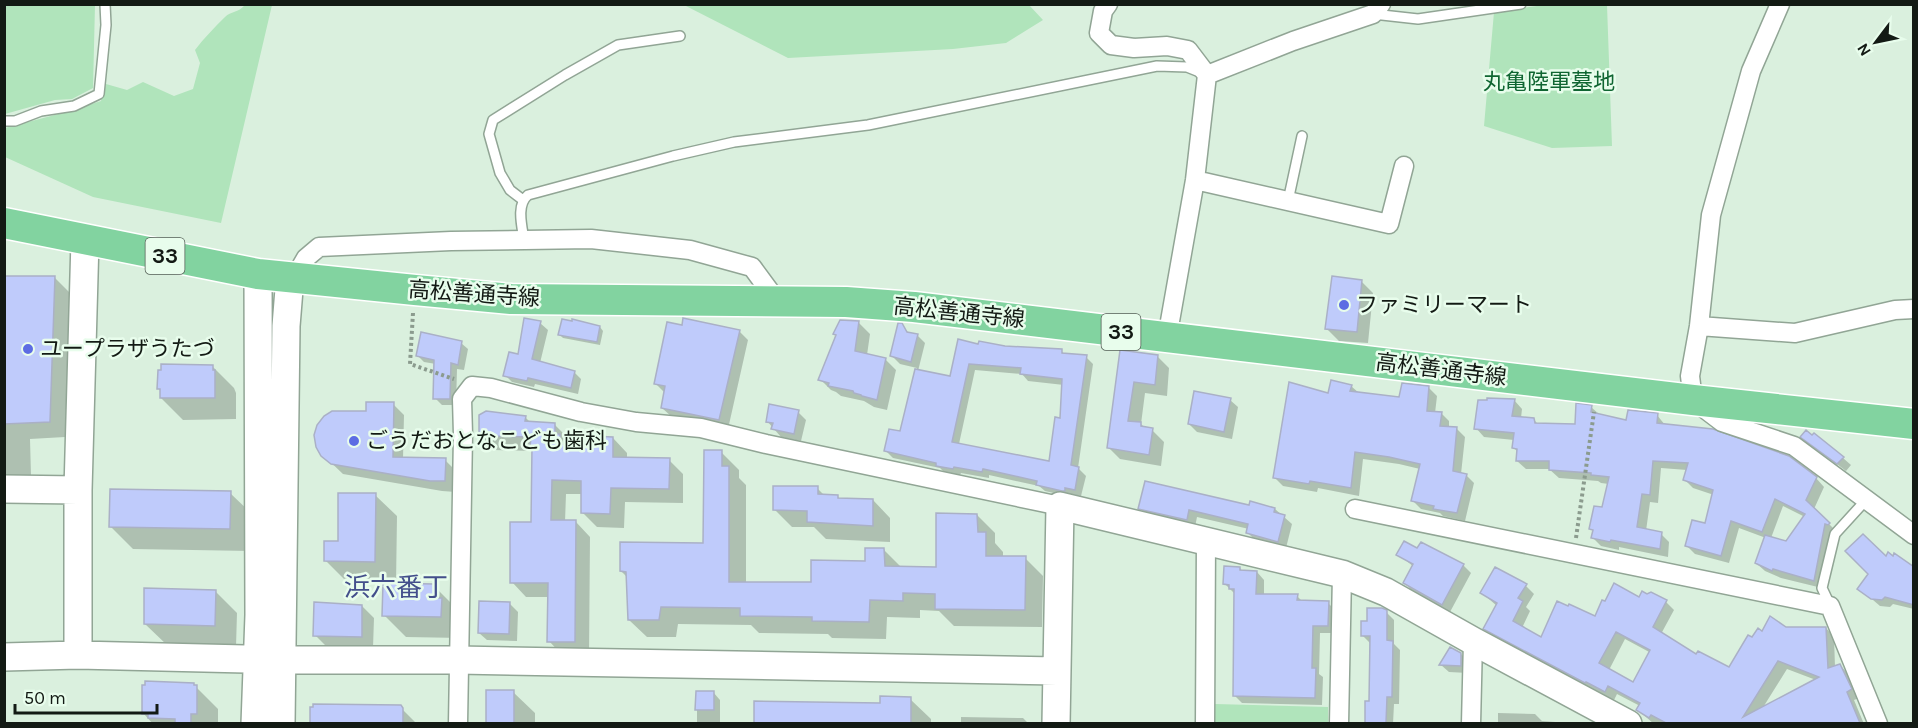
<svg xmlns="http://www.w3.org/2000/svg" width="1918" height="728" font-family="Karla,'Noto Sans JP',sans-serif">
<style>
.green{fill:#b0e4bb}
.shadow{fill:#0003;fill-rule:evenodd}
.building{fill:#bfcbfb;stroke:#aab0c6;stroke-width:1.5;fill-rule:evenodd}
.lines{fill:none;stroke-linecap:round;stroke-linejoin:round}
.lane-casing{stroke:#91a595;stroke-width:12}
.street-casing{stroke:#91a595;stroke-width:21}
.secondary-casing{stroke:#91a595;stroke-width:30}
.primary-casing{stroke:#fff;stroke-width:33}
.path{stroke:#8b9b8e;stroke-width:4;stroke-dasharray:3 3;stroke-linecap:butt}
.lane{stroke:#fff;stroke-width:9}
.street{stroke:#fff;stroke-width:18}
.secondary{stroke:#fff;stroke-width:27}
.primary{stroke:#82d3a0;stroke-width:30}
.poi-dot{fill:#5c6ce3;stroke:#e8fdec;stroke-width:2}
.labels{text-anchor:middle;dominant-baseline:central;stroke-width:5;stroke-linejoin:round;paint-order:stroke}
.shield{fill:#e8fdec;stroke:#535e55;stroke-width:1.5}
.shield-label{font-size:21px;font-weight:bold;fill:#131a14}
.park-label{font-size:22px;fill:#106632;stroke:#e8fdec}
.street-label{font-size:22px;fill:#131a14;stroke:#e8fdec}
.poi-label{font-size:22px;fill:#131a14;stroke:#e8fdec;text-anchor:start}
.quarter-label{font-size:26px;fill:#434f8b;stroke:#e8fdec}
</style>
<rect width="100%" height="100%" fill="#daf0de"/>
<path class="green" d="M5 4 95 5 93 88 72 99 55 100 5 114Z
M245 5H272L221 223 93 197 5 157V128L70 111 101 101 106 84 127 90 143 82 174 96 193 89 200 63 195 50C204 38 214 28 225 17 231 11 238 13 245 5Z
M1029 5 1043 20 1006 43 953 49 788 58 684 5Z
M1544 5H1607L1612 146 1552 148 1484 126 1494 12Z
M1215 704 1328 707V723H1215Z"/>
<path class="shadow" d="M4 277H54L70 293 65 437 30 439 31 476 4 475Z
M1361 281 1373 293 1368 343 1339 341 1327 329Z
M840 322 859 323 870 334 867 355 885 359 896 370 887 410 874 407 864 401 841 396 836 392 831 390 820 379 838 336Z
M540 323 548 330 540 363 574 372 581 379 578 394 535 384 534 387 512 382 505 375Z
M573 323 600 327 603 331 600 345 563 338 560 335Z
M901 325 910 334 917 335 925 343 918 371 951 378 980 346 1061 351 1065 354 1086 357 1093 364 1078 468 1086 476 1081 496 1072 494 1071 497 1045 491 1039 486 989 475V478L961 473 960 475 944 472 940 468 893 458 886 451 901 433 917 368 900 364 892 356ZM975 370 1022 374 1028 381 1064 385 1061 419 1050 462 959 444Z
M683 327 739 331 748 340 728 429 672 417 662 408 665 393 656 384Z
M461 343 468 349 464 370 457 369 456 405H442L435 398 436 364 424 362 417 355Z
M1121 351 1158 357 1169 368 1167 396 1145 393 1141 424 1146 429 1152 430 1164 442 1161 466 1120 459 1108 447Z
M212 366 234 388 236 393V419L183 420 161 398V391L159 388Z
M1351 386 1359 393 1401 399 1428 387 1437 396 1435 413H1441L1449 421V428H1456L1465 437 1461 474 1466 475 1474 483 1465 521 1443 516 1440 513 1421 509 1413 501 1420 469 1399 464 1363 459 1359 496 1318 488 1317 492 1283 486 1275 478 1329 395Z
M1230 400 1238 407 1232 439 1197 432 1189 424Z
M1514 400 1522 409 1521 418 1533 419 1538 424 1577 426 1591 407 1600 415 1627 422 1657 415 1665 425 1816 478 1824 487 1814 509 1837 532 1822 588 1781 578 1765 571 1756 563 1766 538 1739 528 1729 563 1695 554 1686 545 1706 525 1714 495 1693 488 1685 480 1687 470 1661 468 1658 503 1650 502 1646 531 1661 534 1669 542 1668 557 1619 547V550L1601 546 1593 538 1594 532 1590 528 1603 509 1609 484 1601 483 1598 481 1559 478 1549 469H1526L1517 461 1518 452 1513 447 1514 440 1484 437 1476 428ZM1783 506 1805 517 1786 543 1771 538Z
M393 404 404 415 403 459 445 460 456 471V492L442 491 343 474 323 455 367 413Z
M798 412 806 420 801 441 781 437 767 421Z
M525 417 530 422 554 424 569 439V446H593L613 438 627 453V459L669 460 683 474V503L625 502 624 528 597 527 582 512 583 494H566L565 522H576L590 537 589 656H563L549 641V597H526L512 582 533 524 532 451 495 450 480 436Z
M1802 437 1843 458 1851 465 1846 471Z
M721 452 739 470V478L746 485V583H812L867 563 884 550 902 568H937L977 515 995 533V543L1003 552V558H1025L1043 576 1042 627 954 626 939 611 920 610V618L887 617 886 639 832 638 828 634 759 633 751 625 678 624 676 637H647L629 620 628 578 621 571 705 545Z
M817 488 825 496H837L841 500H873L890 518V542L826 539 814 527H792L775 510Z
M230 493 252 514 251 551 133 549 111 527Z
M375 495 397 516 396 585 434 586 455 607 462 638 406 637 384 615 385 583 347 582 325 560Z
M1140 508 1275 509 1292 524 1286 548 1256 541 1248 533 1249 529 1197 517 1195 527 1148 516Z
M1417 550 1463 565 1471 573 1450 612 1412 591 1405 583 1414 567 1398 554Z
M1886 558 1914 578V609L1893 604 1890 607 1880 606 1859 588Z
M1240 568 1243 572H1257L1264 580V595L1297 596 1303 602 1328 603 1336 611 1335 633H1320L1319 674 1323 677 1322 705 1242 703 1234 695 1235 594 1225 584Z
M1526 586 1534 594 1526 607 1530 611 1522 628 1542 639 1640 599 1666 602 1674 610 1661 634 1696 657 1730 669 1752 639 1762 633 1786 629 1826 628 1834 637 1835 667 1840 665 1848 674 1859 698 1854 700 1864 724H1654L1638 710 1640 706 1617 694 1614 700 1494 637 1485 628 1497 606 1482 593ZM1625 639 1651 653 1633 684 1609 670ZM1787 669 1816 680 1762 709Z
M215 591 237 613 236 647 167 645 145 624Z
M315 603 362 606 374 618 373 648 327 647 315 635Z
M510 604 518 612 517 641 487 640 479 633Z
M1386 612 1394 620V644L1400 650 1399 704H1394L1393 724H1366L1367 703H1370L1371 644 1362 635 1368 622Z
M1461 654 1469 662 1468 673 1449 672 1441 665Z
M193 684 218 709V724H153L143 713Z
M487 692H513L535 713V724H487Z
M697 692H713L720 700V724H576V722H697Z
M910 699 931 719V724H756V703L881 704Z
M400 707 417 724H312V708Z
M1498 713 1535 714 1542 721 1582 724H1498Z
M961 717 1023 718 1029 724H961Z"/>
<path class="building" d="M4 276H55L50 422 4 424Z
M1332 276 1362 280 1357 332 1325 329Z
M524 318 541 321 532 359 575 371 571 388 528 378 527 381 503 376 509 352 518 354Z
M683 318 740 330 719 420 661 408 665 386 654 384 667 322 682 325Z
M562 319 572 321V319L600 326 597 342 558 335Z
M840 320 859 321 855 351 886 358 877 400 862 396 861 395 854 393 853 391 828 386 829 383 818 380 836 335 833 334Z
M898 323H902L907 332 918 334 911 362 890 356Z
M421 332 462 341 458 365 451 363 450 399H433L434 360 416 356Z
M958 339 978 344 979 341 1005 346 1062 349V353L1087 355 1071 465 1079 467 1075 490 1065 488V491H1062L1036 485 1037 481 983 469 982 472 954 467 953 469 936 466V463L884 451 889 429 900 431 915 369 950 376ZM969 364 1021 368 1020 374 1062 379 1060 418 1055 417 1049 461 952 442Z
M1120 350 1158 355 1155 385 1134 382 1128 421 1141 422V426L1153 428 1149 455 1107 448Z
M161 364 213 365V370H215V398H160V389H157L158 370H161Z
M1331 380 1352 385 1350 391 1399 397 1402 383 1429 386 1427 411 1442 412 1440 426 1457 427 1453 471 1467 474 1457 513 1433 509 1434 506 1411 501 1420 464 1389 457 1355 452 1351 488 1310 481 1309 484 1273 478 1289 382 1328 393Z
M1194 391 1231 398 1224 432 1188 424Z
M1487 398 1515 399 1512 416 1534 418 1535 423 1575 424 1576 403 1592 405 1591 412 1626 420 1628 410 1658 413 1657 423 1713 429 1789 456 1817 477 1806 500 1830 523 1828 525 1825 524 1814 581 1773 569 1772 571 1755 563 1765 535 1786 541 1805 514 1775 499 1762 532 1731 521 1721 556 1685 546 1692 520 1705 523 1713 490 1683 480 1688 463 1653 461 1650 495 1642 494 1637 527 1662 532 1660 549 1611 540 1610 542 1591 538 1593 530 1589 529 1594 506 1602 507 1609 477 1591 475V473L1549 470V461H1516L1517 449 1512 448 1514 433 1474 429 1478 400H1487Z
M366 402H394L393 457 446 458 445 481H430L331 464 321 456 316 447 314 435 317 425 324 416 332 411H366Z
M769 404 799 410 794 434 771 429 773 423 766 422Z
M486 411 526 416 525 421 555 423V434H560V444L591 445V436L613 437V457L670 458 669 489 611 488 610 514 581 513V481L552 480 551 520H576L575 642H547L548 583H510V522H531L532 447H530L531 437 479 436V415Z
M1806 430 1812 435 1814 433 1844 457 1837 464 1800 437Z
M704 450H722V466H729V582H811V560L865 561V548H884L885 566 936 567V513L977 514 978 532H986V556H1026L1025 610 935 609V594L903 593V601L870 600 869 622 812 621V617L740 616V608L661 607 659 620H628L626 572 620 571V542L703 543Z
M1145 481 1249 505 1250 501 1275 508 1274 512 1285 515 1278 542 1246 533 1248 524 1189 510 1187 520 1138 509Z
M773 486H818V494L838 495V498L873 499V526L807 522V511L773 510Z
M110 489 231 491 230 529 109 527Z
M338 493H376L375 562 324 561V541H338Z
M1863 534 1886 556 1888 552 1893 556 1894 553 1914 567V605L1885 597 1882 600 1871 599 1857 589 1868 574 1845 551Z
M1404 541 1417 548 1421 542 1464 564 1442 605 1403 583 1413 564 1396 555Z
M1224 566 1240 567V570L1257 571 1256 594H1298L1297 600 1329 601 1328 626H1313L1312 668H1316L1315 698 1233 696 1234 589H1229V585L1223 584Z
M1495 567 1527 584 1518 598 1523 601 1513 621 1541 637 1557 601 1568 606 1569 604 1595 616 1602 600 1605 601 1614 583 1639 597 1642 591 1647 594 1651 592 1667 600 1653 627 1696 654 1698 651 1729 667 1748 635 1752 637 1758 628 1762 631 1770 616 1786 627H1826L1828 668 1840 664 1852 689 1847 692 1860 723H1666L1651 715 1649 718 1636 710 1640 703 1608 686 1605 692 1586 682 1585 683 1483 629 1497 603 1480 593ZM1616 632 1650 650 1633 682 1599 663ZM1778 661 1819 677 1743 717Z
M383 583 434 584V598H442L441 617 382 616Z
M144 588 216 590 215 626 144 624Z
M479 601 510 602 509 634 478 633Z
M314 602 362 605V637L313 636Z
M1367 608H1382L1387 610V640L1393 641 1392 697H1387L1386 723H1365V701H1369L1370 636H1361V621H1367Z
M1450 647 1461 653V666L1439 665Z
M145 681 194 683V685H197V714H191V723H175V719L148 718V714H142V685H145Z
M486 690H514V723H486Z
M696 691H714V710H695Z
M880 696 911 697V723H754V701L880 703Z
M313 704 401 705 403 708V723H310V707H313Z"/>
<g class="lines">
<g class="lane-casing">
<path id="lane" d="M1373 14 1418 19 1521 4
M4 121H15L41 111 74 106 99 94 106 25 105 4
M523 200 510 190 500 173 489 134 493 120 565 75 618 45 680 36
M1288 201 1302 136
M524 240C522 226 516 205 528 195L673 156 734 142 868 125 1157 66 1187 67 1202 73
M1830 605 1822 588 1835 534 1866 500"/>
</g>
<g class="street-casing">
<path id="street" d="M1108 4 1103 11 1099 33 1111 45 1134 48 1167 46 1188 50 1207 75 1195 180 1167 338
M1780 4 1751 71 1711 215 1699 326 1690 376 1693 400 1722 422 1794 446 1914 535
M1207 75 1293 41 1373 14 1381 4
M1195 180 1389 224 1404 166
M295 277 306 258 319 247 451 241 591 239 690 250 752 267 777 301
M1699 326 1795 333 1895 310 1914 309
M1355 509 1830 606 1878 724
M458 724 463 435 462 399 472 386 491 388 581 412 636 422 701 428 766 444 1060 506
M1205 724 1206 541
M1339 724 1342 574
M1471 724 1473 641"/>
</g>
<g class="secondary-casing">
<path id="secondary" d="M4 489 78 490
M78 655V490L85 240
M4 657 78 655 282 660H458L1057 671
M255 724 259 615 258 274
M281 724 286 326 290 277
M1056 724 1060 506 1342 574 1386 592 1473 641 1628 724"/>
</g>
<g class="primary-casing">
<path id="primary" d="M4 223 258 274 415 290 511 299 846 302 914 307 1693 400 1914 424"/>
</g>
<path class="path" d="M413 313 410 364 454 379
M1576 538 1594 412"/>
<use href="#lane" class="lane"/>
<use href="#street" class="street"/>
<use href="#secondary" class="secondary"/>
<use href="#primary" class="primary"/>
</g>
<g class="poi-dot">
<circle cx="1344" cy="305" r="6"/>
<circle cx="28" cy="349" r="6"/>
<circle cx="354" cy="441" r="6"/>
</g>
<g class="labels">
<g class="shield">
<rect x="145.5" y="238" width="39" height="36" rx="4.5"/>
<rect x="1101.5" y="314" width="39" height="36" rx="4.5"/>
</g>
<g class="shield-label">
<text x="165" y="256">33</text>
<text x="1121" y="332">33</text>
</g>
<g class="park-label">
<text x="1549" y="82">丸亀陸軍墓地</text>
</g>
<g class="street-label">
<text transform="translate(474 294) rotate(4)">高松善通寺線</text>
<text transform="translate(959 313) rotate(6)">高松善通寺線</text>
<text transform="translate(1441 370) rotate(7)">高松善通寺線</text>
</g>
<g class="poi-label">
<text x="1356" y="305">ファミリーマート</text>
<text x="40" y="349">ユープラザうたづ</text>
<text x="366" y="441">ごうだおとなこども歯科</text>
</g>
<g class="quarter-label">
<text x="396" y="587">浜六番丁</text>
</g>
</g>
<rect width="1918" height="728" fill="none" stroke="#131a14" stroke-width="12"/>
<g transform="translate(1876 42) rotate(238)" stroke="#e8fdec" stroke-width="4.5" paint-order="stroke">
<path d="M0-4.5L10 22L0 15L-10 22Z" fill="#131a14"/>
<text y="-9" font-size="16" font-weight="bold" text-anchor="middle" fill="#131a14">N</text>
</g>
<path d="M15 704v9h142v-9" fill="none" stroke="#131a14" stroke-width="3"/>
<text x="24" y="704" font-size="18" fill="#131a14" stroke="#e8fdec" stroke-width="4.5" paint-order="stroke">50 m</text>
</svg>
